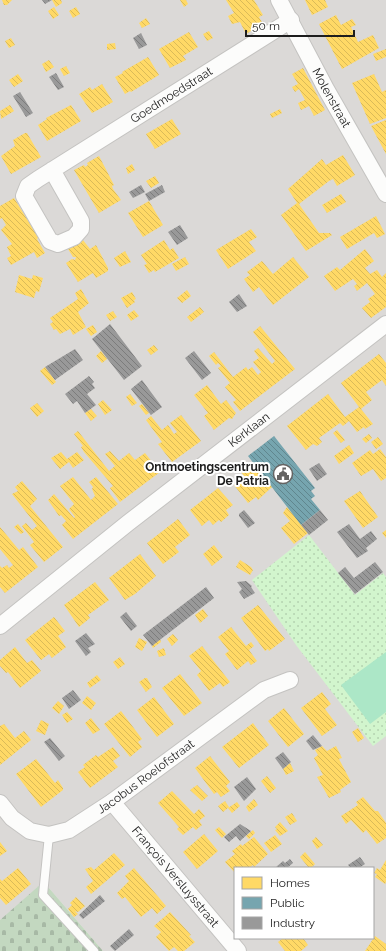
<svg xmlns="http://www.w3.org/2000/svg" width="386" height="951" font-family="Raleway,sans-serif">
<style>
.residential{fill:#dbd9d7;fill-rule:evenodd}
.cemetery{fill:url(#cemetery-stones)}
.park{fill:url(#park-dots)}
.pitch{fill:#ace7c7}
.homes{fill:url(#homes-back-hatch)}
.public{fill:url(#public-back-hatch)}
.industry{fill:url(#industry-back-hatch)}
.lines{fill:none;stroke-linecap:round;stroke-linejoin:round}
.service-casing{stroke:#c4c3c1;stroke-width:10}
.minor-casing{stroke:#c4c3c1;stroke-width:18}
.service{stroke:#fcfcfb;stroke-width:8}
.minor{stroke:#fcfcfb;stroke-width:16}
.labels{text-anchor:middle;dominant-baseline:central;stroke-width:4;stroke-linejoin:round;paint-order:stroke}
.street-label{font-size:12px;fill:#1d1d1d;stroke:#fff}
.poi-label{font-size:12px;font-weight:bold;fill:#1d1d1d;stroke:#fff;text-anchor:end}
</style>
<defs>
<pattern id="cemetery-stones" width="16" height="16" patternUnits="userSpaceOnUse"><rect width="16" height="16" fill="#c3d8c0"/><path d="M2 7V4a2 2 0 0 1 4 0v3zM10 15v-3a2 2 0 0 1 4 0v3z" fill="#a7b9a5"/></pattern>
<pattern id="park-dots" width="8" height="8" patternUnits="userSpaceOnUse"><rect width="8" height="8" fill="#d2f5cd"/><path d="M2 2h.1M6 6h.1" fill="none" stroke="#b4d2b0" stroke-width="1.8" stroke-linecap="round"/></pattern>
<pattern id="homes-back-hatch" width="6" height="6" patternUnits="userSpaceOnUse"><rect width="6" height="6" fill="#ffd966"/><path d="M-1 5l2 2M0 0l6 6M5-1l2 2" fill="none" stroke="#daba58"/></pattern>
<pattern id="public-back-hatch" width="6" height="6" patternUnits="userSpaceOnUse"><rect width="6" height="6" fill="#76a5af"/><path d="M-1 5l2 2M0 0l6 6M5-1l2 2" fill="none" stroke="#60868e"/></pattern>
<pattern id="industry-back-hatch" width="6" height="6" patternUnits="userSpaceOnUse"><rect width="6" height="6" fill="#999"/><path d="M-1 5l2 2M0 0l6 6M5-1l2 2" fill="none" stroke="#7c7c7c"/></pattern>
</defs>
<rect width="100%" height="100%" fill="#ece9e5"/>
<path class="residential" d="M0 0H386V951H103L49 888 0 920ZM235 868H373V938H235Z"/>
<path class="cemetery" d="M41 884 49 888 103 951H0V920Z"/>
<path class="park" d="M309 535 355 595 383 573 386 577V736L373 746 296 645 252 580Z"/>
<path class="pitch" d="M386 652V712L370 724 341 685Z"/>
<path class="homes" d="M2 0H12L7 5H4Z
M52 0H61L62 3 56 7Z
M180 0H186L188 4 184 7Z
M226 0H254L263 15 259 17 263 24 246 34 240 22 232 24 228 16 234 13Z
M305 0H325L328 7 312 15Z
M54 7 59 15 53 19 48 11Z
M76 7 80 14 73 18 69 11Z
M336 15 341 25 352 19 356 25 351 27 358 42 373 35 379 48 342 69 319 24Z
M146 18 150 24 142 28 139 23Z
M209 31 213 38 207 41 203 34Z
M189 32 198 47 183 56 186 60 170 68 159 49Z
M11 38 15 45 9 48 5 41Z
M115 43 116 49 107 50V44Z
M386 49V57L376 61 373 54Z
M148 57 159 75 131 92 130 91 125 94 115 77 123 73 122 72Z
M49 60 54 67 46 72 42 64Z
M66 66 70 73 64 76 60 69Z
M303 68 325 110 314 116 309 106 301 110 298 103 305 100 299 89 295 92 292 87 298 84 292 74Z
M18 74 23 81 14 87 9 80Z
M374 74 382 92 386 90V118L370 124 352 83Z
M102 84 113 102 92 113 79 94 90 87 92 90Z
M10 105 14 111 1 119 0 111Z
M71 105 81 121 47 141 38 125 47 119 46 118Z
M280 109 282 113 272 118 270 114Z
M172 119 181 134 155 149 146 134Z
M386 120V154L371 126Z
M25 133H27L41 157 11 174 1 156 15 146 13 140Z
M343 155 355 175 337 186 333 179 329 181 299 204 319 233H330L332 235 306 251 281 215 297 203 288 189 322 159 326 165Z
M99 156 114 185 112 186 113 189 121 200 99 213 74 170 84 165 85 167 88 165 87 163Z
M132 164 135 170 128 174 126 168Z
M155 176 159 183 151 188 146 181Z
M341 194 346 202 327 213 322 205Z
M14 198 35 232 39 237 37 239 45 253 37 258 34 252 11 265 7 258 11 256 7 247 12 244 1 230 6 225 2 218 0 219V206Z
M149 201 163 225 143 237 128 213Z
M376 216 385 234 377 238 374 233 347 249 340 237Z
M251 229 257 237 249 242 256 251 228 269 216 250Z
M83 240 90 249 96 245 108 268V271L96 278 93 273 78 282 66 263 72 259 75 260 76 257H73L68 249Z
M164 240 170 250 173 248 179 258 155 272 154 270 149 273 144 265 147 264 141 255Z
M365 249 374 261 365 268 370 274 377 270 382 277 386 273V307L371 318 362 308 370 302 368 299 375 294 367 283 357 291 354 286 357 284 353 279 335 291 324 276 337 267 340 270Z
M125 251 131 262 120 267 114 258Z
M185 257 189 264 176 271 172 264Z
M293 257 309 277 273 305 259 287 253 292 244 279 250 275 247 272 262 261 273 274Z
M19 275 32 279 33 275 43 278 39 292 36 291 34 298 15 292Z
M81 289 89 303 78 312 86 327 73 335 70 329 60 334 56 329 54 330 50 324 53 322 50 318 78 299 75 293Z
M187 290 191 296 182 303 177 298Z
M132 292 136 299 134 300 135 302 127 308 121 298Z
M200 307 204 312 191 322 187 317Z
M134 310 139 316 131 321 127 315Z
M113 311 117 317 110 321 106 315Z
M93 325 97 332 91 336 86 329Z
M260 326 295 369 240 411 233 402 236 400 225 387 230 383 218 368 221 366 218 363 216 365 209 356 214 352 233 377 246 367 248 370 252 367 258 375 261 372 253 362 259 358 254 351 258 348 272 364 275 361 253 332Z
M154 345 158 350 151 355 147 350Z
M101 351 107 359 102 363 96 356Z
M379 354 386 363V386L382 380 366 392 372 400 361 409 373 424 365 429 364 427 357 432 349 421 343 426 340 423 319 438 322 442 317 446 313 444 306 450 287 426 328 394 345 417 359 407 341 383Z
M45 367 56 382 52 385 40 371Z
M207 385 221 404 226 400 236 413 232 419 229 418 214 430 204 416 208 413 194 395Z
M130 394 137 403 132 406 126 397Z
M103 400 112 410 105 415 98 404Z
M37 403 44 411 37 417 30 408Z
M142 404 149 413 146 415 139 406Z
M91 409 97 416 91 421 85 413Z
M181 415 201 441 172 462 158 444 162 442 146 420 151 416 162 430 168 425 174 434 177 432 170 423Z
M337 430 345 440 341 443 333 433Z
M78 431 109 471 115 466 105 454 110 451 119 461 129 453 135 460 145 453 160 472 120 502 110 488 113 486 84 452 81 447 83 446 74 434Z
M369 434 372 438 366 443 362 439Z
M378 437 383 444 376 449 371 442Z
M349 445 354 453 339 464 334 456Z
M380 449 386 457V478L381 481 373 469 361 476 352 463 370 450 373 454Z
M61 452 67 459 77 452 84 460 73 468 69 462 60 469 51 458Z
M252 462 272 487 258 500 256 497 248 503 234 485 245 477 240 471Z
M73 477 91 500 95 496 92 489 93 487 89 482 96 477 118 504 73 539 62 525 66 521 61 515 59 516 48 500 54 494 74 518 75 517 69 509 74 504 60 486Z
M22 481 37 499 30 506 63 547 44 562 30 545 34 542 22 526 26 523 32 530 37 526 12 494 18 491 15 487Z
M218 488 233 505 226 510 229 515 221 522 219 520 213 525 209 520 202 526 190 510Z
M360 491 378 517 363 528 344 501Z
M287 507 308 533 294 544 281 528 290 521 283 513Z
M178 519 190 535 175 547 179 552 163 564 147 543Z
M18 524 24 532 21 534 14 527Z
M0 527 19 550 23 547 38 567 5 593 0 587V566L2 568 7 565 9 568 13 565 0 549Z
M386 530V538L382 533Z
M214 545 223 557 212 566 203 554Z
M140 554 156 576 135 594 125 600 109 578Z
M240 560 251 567 253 570 250 575 236 567Z
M95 582 109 600 88 615 90 618 79 627 64 605Z
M258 605 285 639 269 651 268 649 265 651 241 618Z
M203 609 208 616 200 623 195 615Z
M54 617 65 631 58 636 66 647 52 658 49 654 41 660 25 640Z
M231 627 246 646 251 642 254 646 249 650 257 661 251 665 248 661 237 670 225 654 229 651 218 637Z
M173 634 178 640 172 646 167 639Z
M139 638 147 642 142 651 135 647Z
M160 639 161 642 153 648 152 646Z
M202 646 230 682 223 687 220 683 209 691 197 675 201 671 189 656Z
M15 647 27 663 32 660 41 671 20 688 8 672 6 673 0 666V660Z
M164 648 166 655 159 657 157 651Z
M120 657 125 664 118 669 113 662Z
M180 674 202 703 184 716 162 688Z
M97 675 101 680 90 688 87 683Z
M145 678H147L152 687 146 692 139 682Z
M322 692 331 704 325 709 337 725 322 736 301 708Z
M87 696 96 703 91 710 82 703Z
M154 697 174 724 157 737 137 710Z
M58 701 64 706 59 714 52 708Z
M284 708 304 734 288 747 268 721Z
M121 711 142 739 138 742 142 747 130 757 104 724Z
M67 712 73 719 67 723 62 715Z
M91 718 100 730 93 734 85 723Z
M41 720 49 724 45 735 36 731Z
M253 723 269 745 239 768 222 747Z
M4 724 15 738 24 731 31 740 0 765V726Z
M358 728 364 738 358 742 352 732Z
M322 746 327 751 336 746 342 758 339 759 351 782 340 790 341 792 329 798 317 777 323 775 314 758 318 755 315 750Z
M113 747 120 756 113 761 118 767 90 788 78 772 85 767 83 765 96 755 98 757Z
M210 756 230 782 226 786 230 791 221 797 217 792 214 794 195 768Z
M36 759 55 783 58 780 63 788V790L41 807 16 774Z
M290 763 294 771 286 775 283 769Z
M267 776 276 788 270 793 261 781Z
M197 785 208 796 202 801 190 790Z
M172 791 194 814 199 809 205 816 199 821 202 825 196 830 193 827 183 835 177 829 179 827 158 803Z
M363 797 375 811H378L386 823V838L377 844 366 830 363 833 351 820 346 824 341 816 358 805 356 802Z
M254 799 258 805 249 812 246 807Z
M225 801 229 807 223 812 218 806Z
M237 802 240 806 232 813 228 808Z
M292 813 297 821 290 825 285 817Z
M280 822 288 831 280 836 275 830 277 829 275 827Z
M219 827 226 834 222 838 215 830Z
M253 830 255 833 249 839 246 836Z
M204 834 218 851 197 869 183 852Z
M275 835 282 844 271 852 264 843Z
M254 837 268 854 254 867 253 865 249 868H235V873L225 862 235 854 232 851 241 844 242 846Z
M316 837 323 845 317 849 312 841Z
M0 842 7 851 0 856Z
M305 852 315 864 311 868H309L300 857Z
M114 853 125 865 91 894 86 887 93 881 85 869 91 867 94 870Z
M386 860V882L385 884 375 877 377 874 374 873 377 868 380 870Z
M18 868 31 884 6 905 0 898V879L2 881Z
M134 868 166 906 157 914 152 908 141 917 125 897 122 899 117 893 129 881 125 876Z
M76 897 85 906 78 912 75 911 78 914 74 917 68 909 72 905 70 903Z
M170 912 191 935 189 936 195 942 184 951H178L174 947 169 951 156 937 161 932 154 926Z
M375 936 386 944V951H365Z
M283 938H303L308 945 301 951H285L278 942Z"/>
<path class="public" d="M274 436 315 488 311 491 315 496 311 499 320 510 301 525 248 456Z"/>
<path class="industry" d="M42 0H52L45 4Z
M141 33 147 45 139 49 133 38Z
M56 73 64 87 58 90 49 77Z
M20 92 33 113 26 117 13 96Z
M141 185 145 192 133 198 129 192Z
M162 185 165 192 149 201 145 194Z
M180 225 188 238 177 245 168 232Z
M239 294 247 306 237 312 229 302Z
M110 324 142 366 124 380 92 339Z
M75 349 83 360 55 380 45 367Z
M194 351 211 373 202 380 185 358Z
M89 376 94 382 92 384 95 388 87 394 96 405 85 413 77 401 73 404 65 394Z
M142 380 162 407 151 415 131 389Z
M319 463 327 474 317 481 309 469Z
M244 510 255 523 248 528 239 516V514Z
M320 510 328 520 309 535 301 525Z
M349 524 360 539 371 531 377 539 366 548 368 551 357 558 337 532Z
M375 562 383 572 355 594 338 573 345 567 354 578Z
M246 581 252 586 251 587 255 593 244 599 239 592 242 589 237 582Z
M206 587 214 598 152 646 143 635Z
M126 612 137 626 131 631 120 617Z
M86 633 95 644 88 648 91 652 86 656 75 641Z
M73 690 81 700 69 709 62 698Z
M313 735 322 746 313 750 306 741Z
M50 738 65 756 59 761 44 742Z
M283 752 291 762 283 769 275 758Z
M247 777 256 789 244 801 234 787Z
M240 824 251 831 240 841 236 836 229 842 224 837Z
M360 857 365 864 359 868H351L348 865Z
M290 859 293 863 287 868H275L283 861 285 863Z
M100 895 105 901 83 919 79 915Z
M129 929 134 935 115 951 110 946Z"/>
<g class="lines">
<g class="service-casing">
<path id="service" d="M49 835 43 895 94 951"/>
</g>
<g class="minor-casing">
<g id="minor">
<path id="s1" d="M279 0 326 89 386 194"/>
<path id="s2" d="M52 170 81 221V229L74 237 58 244 50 241 24 196 28 186 38 179 291 20"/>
<path id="s3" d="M0 626 128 523 386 324"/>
<path id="s4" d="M112 802 238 951"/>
<path id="s5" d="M0 803 12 818 30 831 49 835 69 830 112 802 264 690 290 680"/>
</g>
</g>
<use href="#service" class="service"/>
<use href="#minor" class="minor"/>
</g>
<defs>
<g id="civic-ring" transform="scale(1)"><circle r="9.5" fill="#fff" stroke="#656463" stroke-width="1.5"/><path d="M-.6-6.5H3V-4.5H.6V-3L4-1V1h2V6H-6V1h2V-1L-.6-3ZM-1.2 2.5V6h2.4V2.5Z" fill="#656463"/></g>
</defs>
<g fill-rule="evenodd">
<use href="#civic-ring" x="283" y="474"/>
</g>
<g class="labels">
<g class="street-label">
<text stroke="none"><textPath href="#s2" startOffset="336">Goedmoedstraat</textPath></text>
<text stroke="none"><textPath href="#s1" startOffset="111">Molenstraat</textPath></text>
<text stroke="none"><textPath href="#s3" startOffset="317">Kerklaan</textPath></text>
<text stroke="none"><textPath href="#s5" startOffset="175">Jacobus Roelofstraat</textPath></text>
<text stroke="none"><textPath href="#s4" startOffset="98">François Versluysstraat</textPath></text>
</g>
<g class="poi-label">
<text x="269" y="467">Ontmoetingscentrum<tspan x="269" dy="14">De Patria</tspan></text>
</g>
</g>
<rect x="234" y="867" width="140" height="72" fill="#ffffff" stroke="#a5a5a5"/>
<rect x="242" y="877" width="20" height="12" fill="#ffd966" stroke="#a5a5a5"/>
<text x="270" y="887" font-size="12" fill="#1d1d1d">Homes</text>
<rect x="242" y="897" width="20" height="12" fill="#76a5af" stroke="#a5a5a5"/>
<text x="270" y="907" font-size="12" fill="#1d1d1d">Public</text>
<rect x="242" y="917" width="20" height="12" fill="#999999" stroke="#a5a5a5"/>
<text x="270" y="927" font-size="12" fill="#1d1d1d">Industry</text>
<path d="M246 30v6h108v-6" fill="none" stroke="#1d1d1d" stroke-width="2"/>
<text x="252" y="30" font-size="12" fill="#1d1d1d" stroke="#ffffff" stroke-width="3" paint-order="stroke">50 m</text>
</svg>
